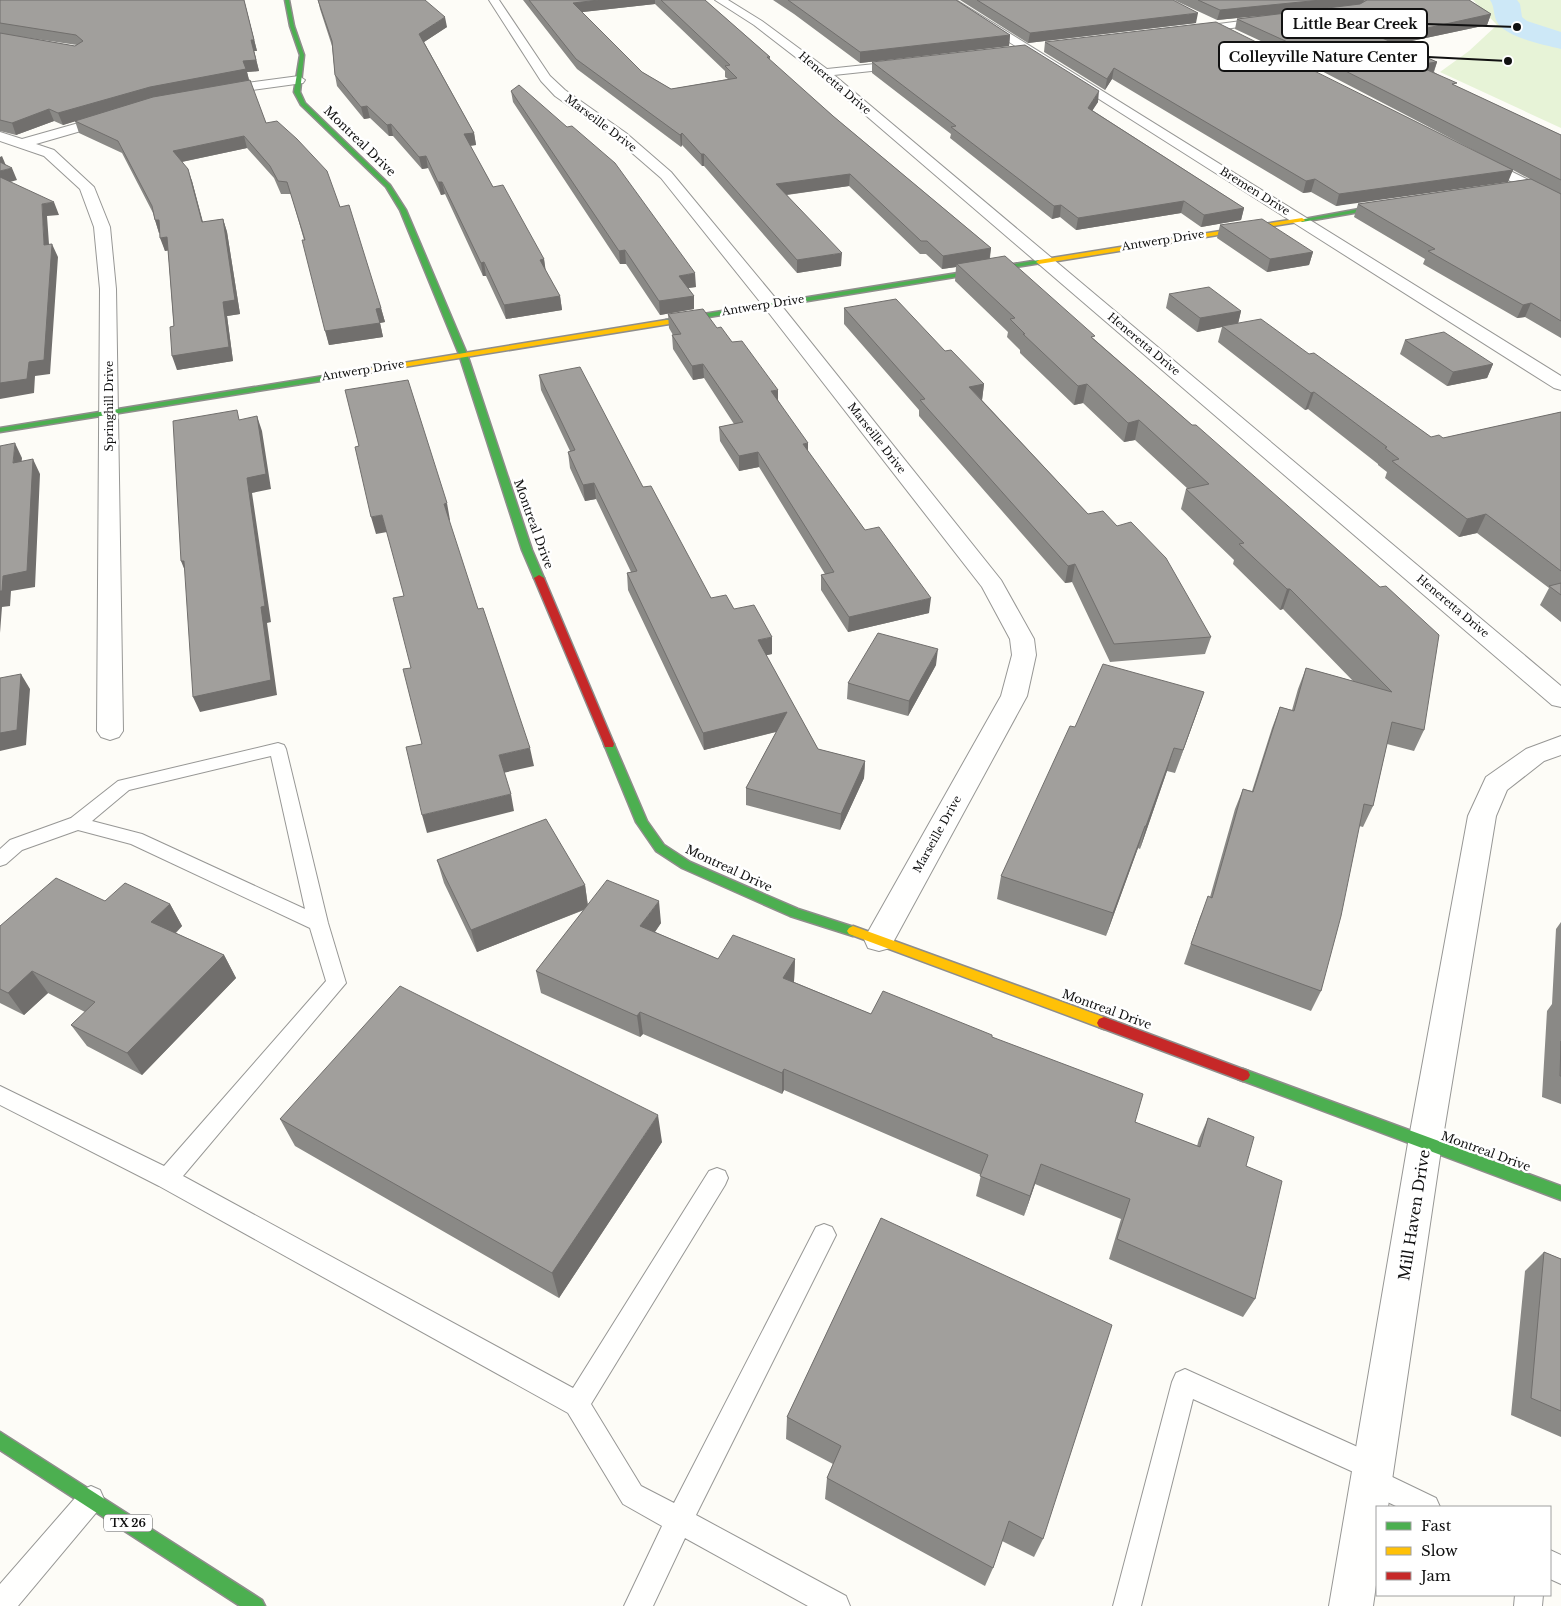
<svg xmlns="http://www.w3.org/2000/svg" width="1561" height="1606" font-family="'Libre Baskerville',serif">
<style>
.green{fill:#e7f3d7}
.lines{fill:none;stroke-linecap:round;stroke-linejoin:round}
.river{fill:#cde8f7;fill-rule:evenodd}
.lane-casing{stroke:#979795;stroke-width:2}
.street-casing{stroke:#979795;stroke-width:2}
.fast-casing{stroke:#8e8d8b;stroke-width:3}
.slow-casing{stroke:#8e8d8b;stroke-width:3}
.jam-casing{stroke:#8e8d8b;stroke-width:3}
.lane{fill:#fffffe;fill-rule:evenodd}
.street{fill:#fffffe;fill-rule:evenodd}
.fast{fill:#4caf50;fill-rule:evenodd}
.slow{fill:#ffc107;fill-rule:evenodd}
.jam{fill:#c62828;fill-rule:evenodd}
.wall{fill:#8a8986;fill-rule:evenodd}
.shaded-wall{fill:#716f6d}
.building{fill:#a19f9c;stroke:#716f6d}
.labels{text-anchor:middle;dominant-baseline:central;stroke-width:5;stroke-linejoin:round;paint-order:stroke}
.far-street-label{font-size:11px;fill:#111;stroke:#fff}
.shield{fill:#fff;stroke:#585858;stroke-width:1}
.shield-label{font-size:11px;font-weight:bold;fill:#111}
.street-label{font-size:12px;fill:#111;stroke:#fff}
.near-street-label{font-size:15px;fill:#111;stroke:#fff}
.leader{fill:none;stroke:#111;stroke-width:2}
.callout-dot{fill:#111;stroke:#fff;stroke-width:2}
.callout{fill:#fff;stroke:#111;stroke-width:2}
.callout-label{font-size:14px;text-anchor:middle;font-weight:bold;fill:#111}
</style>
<rect width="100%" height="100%" fill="#fdfcf7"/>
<path class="green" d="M1473 0H1561V128L1440 72 1469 51 1497 25Z"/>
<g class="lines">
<path class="river" d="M1490 0H1517L1520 4 1522 17 1527 21 1561 32V49C1544 45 1505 37 1497 22 1493 15 1495 7 1490 0Z"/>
<g class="lane-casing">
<path id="lane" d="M278 743 284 745 286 749 328 923 346 983 183 1176 573 1388 709 1171 717 1168 725 1171 728 1178 725 1185 591 1404 641 1486 674 1503 816 1227 824 1224 832 1227 836 1235 696 1515 846 1596 850 1606H808L685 1538 653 1606H624L662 1526 623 1504 568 1413 159 1186 0 1105V1086L164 1166 326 981 310 928 131 844 78 830 22 850 6 864 0 866V849L10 840 71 818 118 781ZM271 756 305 909 142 834 92 821 129 790Z
M1185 1369 1382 1458 1386 1467 1384 1473 1436 1498 1440 1507H1398L1362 1490 1358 1481 1360 1475 1193 1399 1141 1606H1113L1172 1382 1176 1373Z
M91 1486 100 1490 104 1499 100 1508 18 1606H0V1584L82 1490Z
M1550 1550 1561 1555V1584L1550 1579Z
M1515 1595H1543L1542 1606H1514Z"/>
</g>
<g class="street-casing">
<path id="street" d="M489 0H499L550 76 565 90 626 133 671 172 777 300 1001 580 1034 639 1036 655 1027 696 890 948 879 951 868 948 864 939 1001 696 1012 655 1010 639 982 587 765 308 661 178 616 139 555 96 541 81Z
M715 0H728L762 21 827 69 913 60 915 63 913 66 909 67 834 75 1561 686V707L1552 705 820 76 754 25Z
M943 0H956L1561 376V390L1554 388Z
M1272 17 1278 20 1276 22 1188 34 1182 31 1188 28Z
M299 76 305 80 303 83 216 95 210 91 216 87Z
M114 113 121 117 119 120 36 144 54 150 94 187 110 227 116 289 123 731 119 737 110 740 101 737 97 731 100 289 94 227 80 189 44 156 0 141V132L22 139Z
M1478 155 1561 196V207L1473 162 1471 159 1473 156Z
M1561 736V755L1544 761 1507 790 1496 816 1442 1143 1388 1507H1377V1578L1373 1606H1329L1408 1143 1468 816 1486 777 1526 749Z"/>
</g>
<g class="fast-casing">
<path id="fast" d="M285 0H289L294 26 304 55 300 92 305 103 390 185 406 210 467 354 532 550 544 578 542 580 539 581 534 578 522 550 459 354 400 210 386 187 301 105 294 92 300 55 290 26Z
M1392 203 1395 205 1394 206 1302 222 1299 220Z
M1039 260 1042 262 1041 263 666 324 662 322 666 320Z
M330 375 334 377 333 379 0 432V428Z
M609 740 614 744 647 821 664 845 690 862 798 909 857 928 859 931 857 934 853 936 790 916 682 868 656 851 636 822 604 744Z
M1243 1069 1561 1186V1200L1238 1079 1236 1075 1238 1071Z
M0 1432 262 1600 265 1606H240L0 1450Z"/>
</g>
<g class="slow-casing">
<path id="slow" d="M1302 218 1305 220 1304 221 1039 264 1036 262 1039 260Z
M666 320H669V324L330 379 326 377 330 375Z
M853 926 1109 1019 1111 1023 1109 1027 1104 1029 849 934 847 931 849 928Z"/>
</g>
<g class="jam-casing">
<path id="jam" d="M539 575 544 578 614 744 613 747H605L604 744 534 578Z
M1104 1017 1248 1071 1250 1075 1248 1079 1243 1081 1099 1027 1097 1023 1099 1019Z"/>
</g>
<use href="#lane" class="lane"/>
<use href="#street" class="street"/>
<use href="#fast" class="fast"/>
<use href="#slow" class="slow"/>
<use href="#jam" class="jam"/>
</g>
<path class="wall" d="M0 0H244L257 51H254L259 71 247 72 249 80 266 123 340 207 381 308 385 322 380 323 383 337 329 345 304 240 291 194H281L274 178 247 148 182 162 192 181 203 222 223 219 227 232 240 314 227 316 233 361 177 370 168 250 165 251 160 233H159L153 213 122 153 79 133 75 121 63 125 54 121 16 135 0 131ZM18 36 36 39 77 45 75 46Z
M318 0 447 27 424 42 474 133 476 145 470 146 493 187 544 259 545 270 560 296 562 310 506 319 486 276H483L445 194 441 195 428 168 422 169 393 136H389L370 118 364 119 337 86 335 75 332 46 320 9Z
M523 0H705L770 57V61L833 116 991 248 990 258 1094 339 1192 425 1424 730 1414 751 1387 744 1373 806 1363 827 1359 826 1321 991 1311 1011 1184 964 1200 917 1210 897 1235 809 1243 789 1252 791 1272 728 1280 707 1292 710 1298 689 1306 668 1353 681 1283 609 1280 610 1233 564 1234 560 1181 509 1186 489H1188L1135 440 1124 442 1083 403 1074 405 1020 353V350L1007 337 1008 332 955 281 956 267 942 269 926 254H920L849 186 787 195 841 266 797 273 704 166H702L682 145 681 147 577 69ZM655 4 725 71V77L728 79 671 89 642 72 582 12Z
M773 0H956L1010 35 1009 46 860 63 794 14Z
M960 0H1173L1196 23 1028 43Z
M1174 0H1469L1491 14 1487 25 1397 44 1437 62 1434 72 1456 86 1561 135V338L1525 317 1517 318 1423 264 1425 259 1354 217 1358 204 1530 179 1513 170 1336 206 1311 192 1303 193 1112 79 1105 90 1044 52 1045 42 1498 163 1289 54 1235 29 1237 19 1265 15 1217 20Z
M872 62 1098 102 1092 110 1244 208 1241 220 1201 227 1181 213 1076 230 1060 217 1052 219 950 138 951 134 872 73Z
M511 91 696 287 688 288 694 296V309L660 315 626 264H620L513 102Z
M1220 225 1313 252 1309 265 1267 272 1217 238Z
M1169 294 1241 311 1238 323 1309 354 1431 437 1443 438 1561 412V622L1540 605 1549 588 1477 533 1459 537 1385 478 1387 472 1378 465V464L1308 409 1305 410 1218 342 1222 327 1197 332 1166 308Z
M844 308 945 351 984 384 982 400 1088 514 1211 637 1205 654 1110 662 1072 582 1065 583 919 416V410L844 324Z
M668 314 717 328 732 342 778 400 808 452 865 530 929 613 848 632 821 590V575L825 574 759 467 739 471 720 441 719 427 734 424 704 378 693 380 673 349 672 335H673L669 328Z
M1405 340 1493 364 1487 378 1447 386 1400 354Z
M539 375 643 487 711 598 734 609 772 654 766 655 818 749 865 761 864 778 840 830 746 805V788L776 732 704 750 628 590 627 573 631 572 596 499 585 501 570 468 568 452 570 451 541 390Z
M936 665 908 716 847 699 848 683Z
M1204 692 1196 715 1175 773 1167 771 1140 849 1138 848 1106 936 997 899 1001 876 1075 727Z
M437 860 585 885 588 905 661 923 655 932 718 959H795L794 982 871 1014 992 1037 1135 1122 1197 1146 1199 1139 1208 1118 1246 1166 1255 1299 1243 1317 1109 1259 1121 1219 1035 1184 1024 1216 976 1196 981 1175 784 1090 782 1094 643 1034 640 1037 541 993 536 971 584 910 477 952 444 883Z
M105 901 170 904 182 926 176 933 224 955 236 978 142 1075 87 1046 71 1025 85 1012 48 993 24 1015 0 1003V926Z
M1561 922V1104L1542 1097 1547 1011 1552 1004 1556 929Z
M280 1119 662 1142 559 1298 295 1146Z
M881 1218 1043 1539 1034 1557 1002 1541 993 1568 985 1586 825 1499 827 1478 833 1464 786 1439 787 1417Z
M1544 1252 1561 1259V1437L1511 1415 1525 1271Z"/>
<path class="shaded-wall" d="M244 0 257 51H254L259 71 247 72 249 80 153 98 63 125 58 113 150 87 243 61 251 40Z
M599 0H655V4L574 13 573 3Z
M1321 0H1364L1362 6 1217 20 1220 10Z
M1198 13 1196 23 1028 43 1030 33Z
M1491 14 1487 25 1379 48 1382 38Z
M445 17 447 27 421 44 419 34Z
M1010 35 1009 46 860 63V52Z
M1437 62 1433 73 1416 65Z
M1114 68 1112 79 1105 90 1107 79Z
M1099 91 1098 102 1087 119 1088 108Z
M367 106 370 118 364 119 361 107Z
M49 109 54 121 16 135 12 123Z
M391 124 393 136H389L387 125Z
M474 133 476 145 466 146 464 134Z
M682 133V145L681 147 680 135Z
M244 136 247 148 176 163 173 151Z
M701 154H704V166H702Z
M2 156 7 168 0 171V157Z
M426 156 428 168 422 169 419 157Z
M12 168 17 180 0 185V171Z
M188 169 192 181 206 235 202 222Z
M1513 170 1508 182 1336 206 1339 194Z
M850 174 849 186 777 196 776 184Z
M1315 179 1311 192 1303 193 1306 181Z
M438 182H442L445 194 441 195Z
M1184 201 1181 213 1076 230 1078 218Z
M54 202 59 215 47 216 50 258 44 245 42 204Z
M1061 205 1060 217 1052 219 1054 206Z
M1244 208 1241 220 1201 227 1204 215Z
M223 219 227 232 240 314 227 316 233 361 177 370 172 356 223 302Z
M155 220H159L164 233H159Z
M167 237 172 250 165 251 160 238Z
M52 244 58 257 50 374 35 376 34 393 0 399V383L29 362Z
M991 248 989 261 957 264 956 267 942 269 943 256Z
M625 250 626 264H620L619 251Z
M1313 252 1309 265 1267 272 1270 259Z
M842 253 841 266 797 273V260Z
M544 259 546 272 540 260Z
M484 262 486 276H483L481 263Z
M695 273 696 287 680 289 679 276Z
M560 296 562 310 506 319 504 305Z
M694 296V309L660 315 659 301Z
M1531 303 1525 317 1517 318 1523 305Z
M381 308 385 322 379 323 376 309Z
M1241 311 1238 324 1222 326V327L1197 332 1200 318Z
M380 323 383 337 329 345 325 331Z
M703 364 704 378 693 380 692 366Z
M1493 364 1487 378 1447 386 1453 372Z
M984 384 982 400 969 387Z
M1087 384 1083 403 1074 405 1078 386Z
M778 390V404L771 391Z
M1314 392 1308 409 1305 410 1311 393Z
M257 416 262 431 271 489 252 493 271 622 267 623 277 695 200 712 193 697 247 478Z
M1139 420 1135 440 1124 442 1128 423Z
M15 443 22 458 20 477 13 463Z
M808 443V458L803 444Z
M758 452 759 467 739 471V456Z
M33 459 40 474 35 587 11 591 10 606 2 607 0 633V591L3 576Z
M594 483 596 499 585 501 583 485Z
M447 503 450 520 448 521 444 504Z
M1486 514 1477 533 1459 537 1467 519Z
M382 515 387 532 376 534 371 517Z
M181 561H184L187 576Z
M1075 564 1072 582 1065 583 1068 566Z
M1287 589H1290L1283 609 1280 610Z
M931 598 929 613 848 632 849 617Z
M772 637V654L758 657V640Z
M938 649 936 665 908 716 909 701Z
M21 674 30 689 26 745 0 751V733Z
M1204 692 1196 715 1175 773 1183 750Z
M787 712V729L704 750 703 733Z
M530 748 534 766 503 773 499 755Z
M1174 748 1167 771 1140 849 1146 826Z
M865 761 864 778 840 830 841 814Z
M511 794 514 811 427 833 422 815Z
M1145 826 1138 848 1106 936 1113 913Z
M585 885 588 908 477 952 471 930Z
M659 901 661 923 643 949 640 926Z
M170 904 182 926 164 944 151 922Z
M224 955 236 978 142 1075 127 1053Z
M795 959 794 981 783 1000V978Z
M32 971 48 993 24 1015 8 993Z
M640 1012 643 1034 640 1037 637 1016Z
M784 1069V1090L782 1094V1073Z
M658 1115 662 1142 559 1298 552 1273Z
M1041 1164 1035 1184 1024 1216 1030 1196Z"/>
<path class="building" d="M0 0H244L254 40H251L256 60 243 61 246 69 150 87 58 113 49 109 12 123 0 120V33L75 46 83 41 76 35 0 23Z
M318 0H425L445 17 419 34 474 133 464 134 493 187 503 185 544 259 540 260 560 296 504 305 484 262 481 263 442 182H438L426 156 419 157 391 124 387 125 367 106 361 107 335 75 332 41Z
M529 0H599L573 3 642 72 671 89 737 78 725 66 730 65 661 0H705L770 57H767L833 116 991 248 943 256 927 241H921L850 174 776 184 842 253 797 260 704 154H701L682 133 680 135 576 59Z
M788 0H956L1010 35 860 52Z
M977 0H1173L1198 13 1030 33Z
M1198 0H1321L1220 10Z
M1367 0H1469L1491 14 1382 38 1437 62 1416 65 1457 83 1452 84 1561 135V180L1292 44 1237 19 1360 4Z
M1216 22 1513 170 1339 194 1315 179 1306 181 1114 68 1107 79 1045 42Z
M1025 45 1099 91 1088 108 1244 208 1204 215 1184 201 1078 218 1061 205 1054 206 951 127 956 126 872 62Z
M250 80 266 123 277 121 297 139 327 171 340 207 349 205 381 308 376 309 380 323 325 331 302 240H305L287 182 278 181 270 166 244 136 173 151 188 169 202 222 223 219 235 300 223 302 229 347 172 356 170 327 174 326 167 237 160 238 159 220H155L152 206 118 141 75 121 153 97Z
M519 85 567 127 572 126 615 163 695 273 679 276 694 296 659 301 625 250 619 251 511 91Z
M0 162 12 168 0 171Z
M0 177 54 202 42 204 44 245 52 244 44 360 29 362 27 379 0 383Z
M1531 179 1561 194V321L1531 303 1523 305 1428 251 1435 249 1358 204Z
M1262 219 1313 252 1270 259 1220 225Z
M1005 256 1095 336 1091 337 1192 425H1196L1380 587 1386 586 1439 635 1424 730 1392 722 1373 806 1364 804 1341 916 1321 991 1191 944 1208 896 1212 898 1243 789 1253 792 1280 707 1294 711 1306 668 1392 692 1290 589H1287L1239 544 1244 543 1186 489 1209 484 1139 420 1128 423 1087 384 1078 386 1023 334H1025L1010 319 1015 318 957 264Z
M1209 287 1241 311 1200 318 1169 294Z
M896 299 945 351 951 350 984 384 969 387 1088 514 1103 511 1117 526 1131 522 1166 558 1211 637 1114 644 1075 564 1068 566 920 400 925 399 844 308Z
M703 309 717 328 721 327 732 342 742 341 778 390 771 391 808 443 803 444 865 530 879 527 931 598 849 617 821 575 834 572 758 452 739 456 719 427 743 422 703 364 692 366 672 335 681 334 668 314Z
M1261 319 1309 354 1314 353 1431 437 1439 435 1443 438 1561 412V571L1486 514 1467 519 1392 461 1399 459 1385 448 1387 447 1314 392 1311 393 1222 326Z
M1444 332 1493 364 1453 372 1405 340Z
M580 367 643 487 651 486 711 598 726 595 734 609 754 605 772 637 758 640 818 749 865 761 841 814 746 788 787 712 703 733 627 573 637 571 594 483 583 485 568 452 575 450 539 375Z
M408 380 447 503 444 504 478 609 483 608 530 748 499 755 511 794 422 815 406 747 422 744 403 669 411 668 393 598 404 596 382 515 371 517 355 447 359 446 345 390Z
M237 410 239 420 257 416 266 474 247 478 265 606 261 607 271 680 193 697 184 561H181L173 421Z
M15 443 13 463 33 459 27 571 3 576 2 591H0V446Z
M1561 583V595L1549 586Z
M878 633 938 649 909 701 848 683Z
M1103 664 1204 692 1183 750 1174 748 1146 826H1145L1113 913 1001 876 1070 726 1075 727Z
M21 674 17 730 0 733V678Z
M546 819 585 885 471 930 437 860Z
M56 878 105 901 125 883 170 904 151 922 224 955 127 1053 71 1025 95 1002 32 971 8 993 0 989V926Z
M607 880 659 901 640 926 718 959 733 935 795 959 783 978 871 1014 883 991 992 1035V1037L1143 1094 1135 1122 1200 1147 1208 1118 1254 1137 1246 1166 1282 1181 1255 1299 1117 1239 1130 1199 1041 1164 1030 1196 980 1176 988 1155 784 1069 782 1073 640 1012 637 1016 536 971Z
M400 986 658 1115 552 1273 280 1119Z
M1561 1041V1076H1560Z
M881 1218 1112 1325 1043 1539 1009 1521 993 1568 827 1478 841 1446 787 1417Z
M1544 1252 1561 1259V1411L1531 1398Z"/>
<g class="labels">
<g class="far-street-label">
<text transform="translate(835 83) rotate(40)">Heneretta Drive</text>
<text transform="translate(601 123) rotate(37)">Marseille Drive</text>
<text transform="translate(1255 191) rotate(32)">Bremen Drive</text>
<text transform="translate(1163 240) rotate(-9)">Antwerp Drive</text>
<text transform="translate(763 305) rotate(-9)">Antwerp Drive</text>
<text transform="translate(1144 344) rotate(40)">Heneretta Drive</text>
<text transform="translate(363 370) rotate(-9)">Antwerp Drive</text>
<text transform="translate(109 406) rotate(-90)">Springhill Drive</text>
<text transform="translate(877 438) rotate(52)">Marseille Drive</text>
<text transform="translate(1453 606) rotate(40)">Heneretta Drive</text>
<text transform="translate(937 834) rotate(-61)">Marseille Drive</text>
</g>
<rect class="shield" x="104" y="1514.5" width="48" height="17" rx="4"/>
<g class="shield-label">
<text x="128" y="1523">TX 26</text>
</g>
<g class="street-label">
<text transform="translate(360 141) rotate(44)">Montreal Drive</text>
<text transform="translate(534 524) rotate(70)">Montreal Drive</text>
<text transform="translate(729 868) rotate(25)">Montreal Drive</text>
<text transform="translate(1107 1009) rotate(20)">Montreal Drive</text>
<text transform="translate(1486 1151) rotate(20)">Montreal Drive</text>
</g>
<g class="near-street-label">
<text transform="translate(1414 1215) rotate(-81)">Mill Haven Drive</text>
</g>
</g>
<path class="leader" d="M1517 27L1427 24M1508 61L1428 57"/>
<g class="callout-dot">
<circle cx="1517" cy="27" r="5"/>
<circle cx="1508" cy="61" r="5"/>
</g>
<g class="callout">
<rect x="1282" y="9" width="145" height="29" rx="5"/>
<rect x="1219" y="42" width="209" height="29" rx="5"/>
</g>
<g class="callout-label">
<text x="1355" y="29">Little Bear Creek</text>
<text x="1323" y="62">Colleyville Nature Center</text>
</g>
<rect x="1376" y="1506" width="175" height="90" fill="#ffffff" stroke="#a0a0a0"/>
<rect x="1386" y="1522" width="25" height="8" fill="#4caf50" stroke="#a0a0a0"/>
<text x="1421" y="1531" font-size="15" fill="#111111">Fast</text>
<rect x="1386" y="1547" width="25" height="8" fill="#ffc107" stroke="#a0a0a0"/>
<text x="1421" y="1556" font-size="15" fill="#111111">Slow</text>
<rect x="1386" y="1572" width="25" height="8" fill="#c62828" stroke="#a0a0a0"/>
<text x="1421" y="1581" font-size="15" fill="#111111">Jam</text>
</svg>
